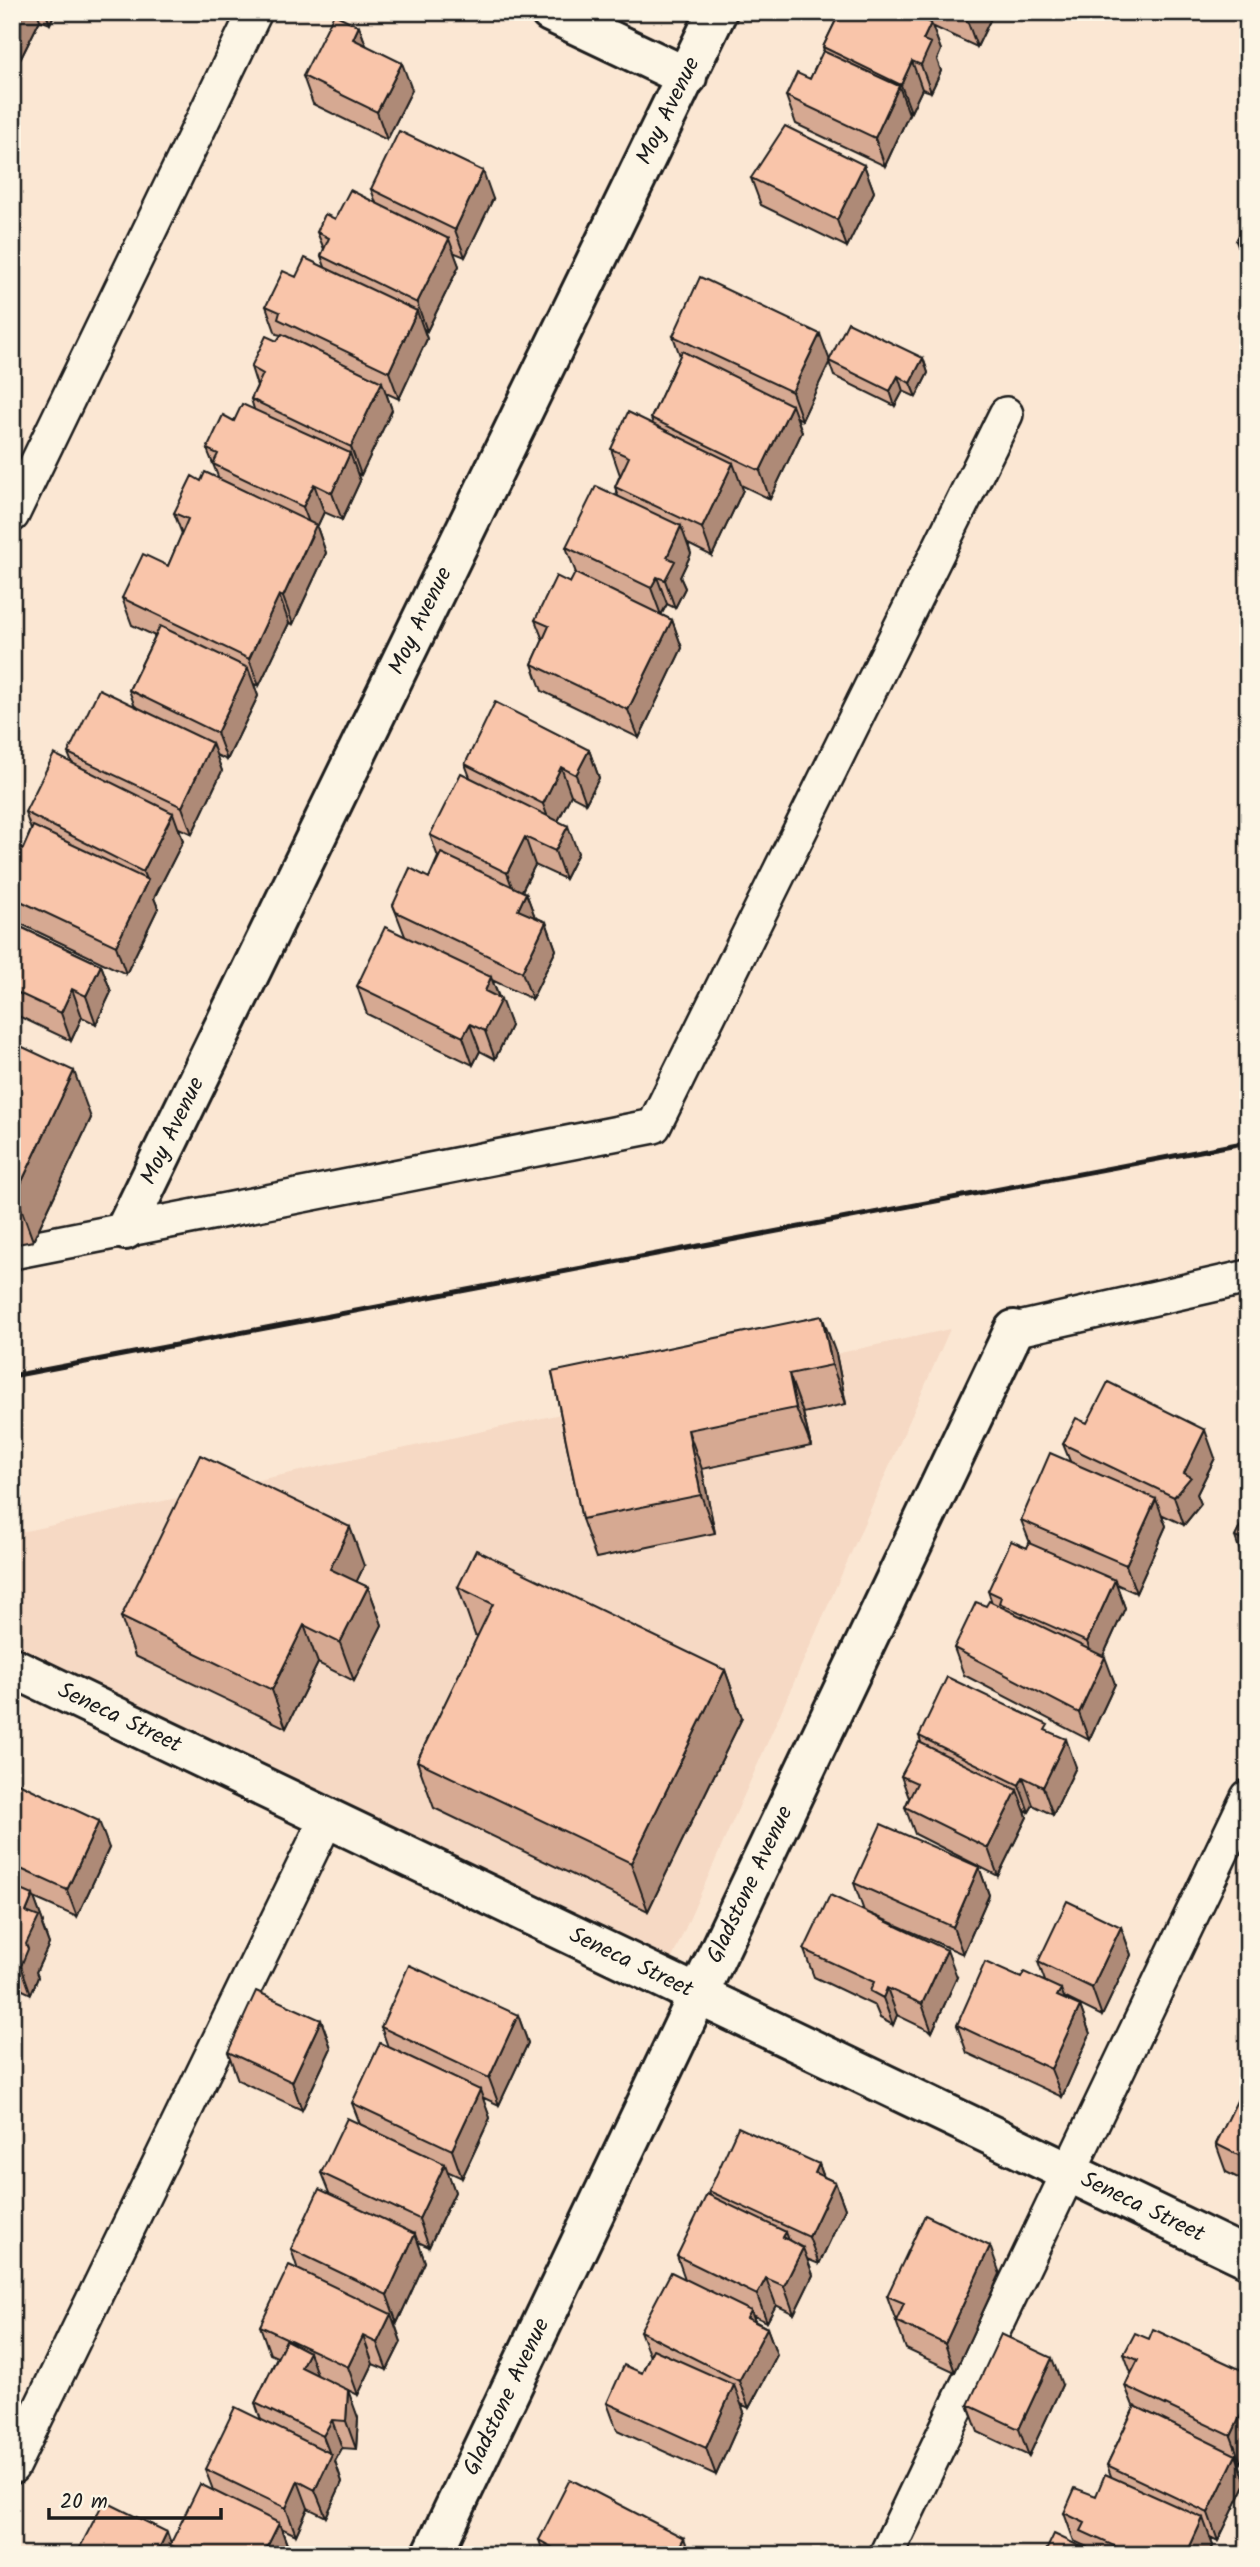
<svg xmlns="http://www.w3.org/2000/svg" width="1260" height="2567" font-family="Kalam,sans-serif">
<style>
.built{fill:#f6d9c4}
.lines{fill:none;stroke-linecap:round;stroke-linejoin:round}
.service-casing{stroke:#1c1c1c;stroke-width:38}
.minor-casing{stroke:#1c1c1c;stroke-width:44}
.service{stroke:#fcf5e5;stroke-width:33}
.minor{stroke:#fcf5e5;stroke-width:38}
.rail{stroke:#1c1c1c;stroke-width:5}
.wall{fill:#d6a992;stroke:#1c1c1c;stroke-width:2}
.shaded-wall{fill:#ae8a77;stroke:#1c1c1c;stroke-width:2}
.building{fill:#f9c5aa;stroke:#1c1c1c;stroke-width:2}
.labels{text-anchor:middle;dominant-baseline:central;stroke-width:6;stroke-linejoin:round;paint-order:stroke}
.street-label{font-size:23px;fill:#1c1c1c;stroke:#fcf5e5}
</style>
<rect width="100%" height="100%" fill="#fbe7d3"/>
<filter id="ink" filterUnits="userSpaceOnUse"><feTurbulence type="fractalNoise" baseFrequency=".0143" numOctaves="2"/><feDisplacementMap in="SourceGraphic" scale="14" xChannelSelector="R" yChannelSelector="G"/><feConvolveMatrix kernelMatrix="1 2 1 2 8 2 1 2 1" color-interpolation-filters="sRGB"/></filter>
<g filter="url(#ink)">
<path class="built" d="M950 1329 670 1963 20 1649 12 1663V1534Z"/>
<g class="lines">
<g class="service-casing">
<path id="service" d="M12 515 255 12
M12 1252 654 1126 1006 414
M1014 1330 1248 1277
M12 2467 327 1818
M886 2555 1248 1797"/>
</g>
<g class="minor-casing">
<g id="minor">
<path d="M550 12 687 77"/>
<path id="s1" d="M125 1230 717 12"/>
<path id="s2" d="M12 1667 1248 2258"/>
<path id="s3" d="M432 2555 1014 1330"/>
</g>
</g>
<use href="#service" class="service"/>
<use href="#minor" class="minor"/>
<path class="rail" d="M12 1376 1248 1142"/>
</g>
<path class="wall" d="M12 12H55L50 24 40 20 21 58 12 53Z
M840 12H994L977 47 932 26 941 50 937 60 941 71 931 92 922 89 911 112 908 110 909 114 885 166 796 124 786 96 810 79 824 51 823 47Z
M359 26 366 45 412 90 387 140 313 104 303 76Z
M864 165 874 192 847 247 761 205 751 178Z
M371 189 493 199 465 257 453 252 459 266 427 331 424 329 427 339 399 399 386 393 392 410 361 475 357 473 360 481 342 520 324 512 317 527 326 553 293 624 289 623 259 686 254 684 258 696 227 760 216 755 222 771 192 834 179 828 183 841 154 898 158 908 126 974 13 920 12 844 23 849 31 830 25 812 72 763 68 753 135 707 129 690 155 636 132 625 122 598 168 566 182 534 174 513 201 481 219 479 207 449 234 421 254 409 251 399 257 386 251 367 277 341 281 335 276 334 266 306 296 277 325 267 321 256 324 249 317 232 335 219 376 203Z
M1248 218V272L1236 241Z
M673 336 829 360 923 358 928 373 916 397 903 391 895 406 834 376 829 362 802 420 797 417 802 432 770 499 741 485 743 490 712 556 688 544 691 554 680 577 685 588 675 608 667 604 661 615 672 620 682 648 639 738 542 691 532 664 543 640 535 620 570 583 576 573 566 547 618 496 615 487 620 475 611 449 653 424 651 418 680 356Z
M589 750 599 778 586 803 571 795 558 821 578 853 565 879 535 865 522 891 526 893 535 917 546 922 556 950 532 999 492 980 511 1026 495 1059 480 1051 473 1065 367 1014 357 986 405 936 393 905 429 878 438 857 430 835 470 777 465 764Z
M12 923 101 965 111 992 96 1024 82 1017 71 1041 12 1013Z
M12 1042 91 1118 33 1241 12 1245Z
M836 1354 846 1404 803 1413 811 1446 702 1469 715 1533 596 1558 582 1519 552 1372Z
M1087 1423 1215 1458 1197 1494 1201 1504 1184 1525 1161 1514 1166 1526 1136 1593 1116 1584 1125 1608 1103 1656 1115 1684 1089 1740 964 1675 954 1648 986 1606 992 1603 988 1591 1027 1548 1030 1543 1021 1520 1070 1461 1063 1444Z
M1248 1511V1566L1245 1565 1235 1537Z
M364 1566 356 1582 368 1587 382 1625 354 1681 318 1663 286 1728 135 1656 121 1617Z
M458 1587 725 1670 742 1718 648 1911 434 1808 417 1761 478 1636 475 1635Z
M1051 1733 1076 1767 1053 1815 1033 1805 1029 1812 1025 1810 1027 1817 998 1876 915 1834 905 1807 909 1798 901 1776 921 1742 919 1736Z
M12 1780 109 1848 77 1917 34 1898 43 1922 42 1925 49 1944 36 1972 38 1977 31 1994 12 1985Z
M979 1867 989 1895 963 1954 864 1911 854 1883Z
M1121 1927 1131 1955 1102 2016 1064 1997 1065 1999 1080 2006 1090 2034 1062 2097 967 2053 957 2025 1021 1978 1045 1981 1038 1962Z
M804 1950 957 1977 932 2032 897 2015 893 2025 880 2018 875 2006 814 1977Z
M518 2015 528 2043 499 2105 482 2097 490 2118 462 2178 447 2171 455 2192 429 2247 418 2242 425 2262 397 2323 394 2321 401 2342 387 2370 373 2364 358 2395 346 2389 358 2418 356 2449 342 2448 335 2461 342 2482 326 2517 308 2508 296 2535 281 2528 289 2550 287 2555H76L171 2542 213 2490 205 2469 261 2420 255 2403 277 2357 270 2354 260 2326 298 2270 291 2249 329 2193 321 2173 360 2124 352 2103 388 2047 381 2027Z
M321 2020 331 2048 302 2110 238 2080 228 2052Z
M1248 2080V2183L1226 2172 1216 2144Z
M819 2164 824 2177 835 2182 845 2209 819 2264 807 2259 813 2275 794 2314 776 2305 767 2322 752 2315 755 2321 767 2328 777 2355 749 2408 741 2404 744 2412 716 2475 617 2430 607 2403 642 2373 650 2357 640 2331 685 2279 677 2256 710 2195 709 2191Z
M1000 2274 955 2372 906 2349 887 2296Z
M1149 2339 1248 2373 1241 2463 1238 2462 1246 2483 1218 2541 1210 2537 1213 2546 1209 2555H1044L1088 2550 1087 2547 1074 2541 1064 2513 1096 2496 1111 2476 1107 2465 1134 2408 1125 2386 1131 2373 1124 2354Z
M1062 2385 1029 2456 978 2432 968 2405Z
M539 2540 690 2555H544Z"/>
<path class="shaded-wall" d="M20 12H37L40 20 21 58 12 33V28Z
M45 12H55L50 24Z
M970 12H994L977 47 967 20Z
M931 23 941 50 937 60 941 71 931 92 921 65 923 40Z
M359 26 369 54 353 39Z
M912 61 922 89 911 112 901 85Z
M402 63 412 90 387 140 377 112Z
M12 85 18 101 12 114Z
M899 86 909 114 885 166 875 138Z
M864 165 874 192 847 247 837 220Z
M483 171 493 199 465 257 455 230Z
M449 239 459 266 427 331 417 303Z
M417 311 427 339 399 399 389 372Z
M820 334 830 361 802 420 792 392Z
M923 358 928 373 916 397 910 383Z
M898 376 903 391 895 406 890 391Z
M382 382 392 410 361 475 351 447Z
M792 405 802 432 770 499 760 471Z
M350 453 360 481 342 520 332 493Z
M733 463 743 490 712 556 702 528Z
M314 484 324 512 317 527 326 553 293 624 283 597 313 533 303 507Z
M681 526 691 554 680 577 685 588 675 608 665 580 667 557Z
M657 577 667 604 661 615 651 588Z
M279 595 289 623 259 686 249 659Z
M672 620 682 648 639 738 628 710Z
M248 668 258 696 227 760 217 733Z
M212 743 222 771 192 834 182 807Z
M589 750 599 778 586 803 576 775Z
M561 767 571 795 553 831 543 804Z
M173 813 183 841 154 898 158 908 126 974 116 946 147 882 143 872Z
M568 826 578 853 565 879 555 851Z
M525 837 535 865 517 900 507 873Z
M526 893 536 920 518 910Z
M546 922 556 950 532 999 522 972Z
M101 965 111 992 96 1024 86 996Z
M491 977 500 1001 501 999 511 1026 495 1059 485 1031V991Z
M72 989 82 1017 71 1041 61 1013Z
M470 1024 480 1051 473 1065 463 1037Z
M74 1071 91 1118 33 1241 16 1194Z
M822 1316 836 1354 846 1404 832 1365Z
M789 1374 803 1413 811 1446 796 1408Z
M688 1430 702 1469 715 1533 701 1495Z
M1205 1430 1215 1458 1197 1494 1201 1504 1184 1525 1174 1497 1184 1473Z
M1156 1499 1166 1526 1136 1593 1126 1565Z
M350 1527 364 1566 344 1608 330 1569Z
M1115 1580 1125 1608 1097 1669 1087 1642Z
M368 1587 382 1625 354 1681 340 1643Z
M304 1625 318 1663 286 1728 272 1690Z
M1105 1657 1115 1684 1089 1740 1079 1713Z
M725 1670 742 1718 648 1911 631 1863Z
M1066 1739 1076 1767 1053 1815 1043 1787Z
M1023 1777 1033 1805 1029 1812 1019 1785Z
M1017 1790 1027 1817 998 1876 988 1848Z
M99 1821 109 1848 77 1917 67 1890Z
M979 1867 989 1895 963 1954 953 1927Z
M33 1895 43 1922 42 1925 49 1944 36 1972 38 1977 31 1994 21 1966 26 1944V1912Z
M1121 1927 1131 1955 1102 2016 1092 1988Z
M947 1950 957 1977 932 2032 922 2004Z
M887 1988 897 2015 893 2025 883 1998Z
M1061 1989 1071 2016 1057 1996Z
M1080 2006 1090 2034 1062 2097 1051 2069Z
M518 2015 528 2043 499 2105 489 2078Z
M321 2020 331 2048 302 2110 292 2082Z
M480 2090 490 2118 462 2178 452 2150Z
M445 2164 455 2192 429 2247 419 2219Z
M819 2164 829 2192 815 2173Z
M835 2182 845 2209 819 2264 809 2237Z
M786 2232 796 2259 783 2237Z
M415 2234 425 2262 397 2323 387 2295Z
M990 2246 1000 2274 955 2372 945 2344Z
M803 2248 813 2275 794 2314 784 2286Z
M766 2278 776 2305 767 2322 757 2295Z
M751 2311 761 2339 747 2318Z
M391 2314 401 2342 387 2370 377 2343Z
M767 2328 777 2355 749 2408 739 2381Z
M363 2336 373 2364 358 2395 348 2367Z
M309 2352 319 2380 301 2367Z
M1052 2358 1062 2385 1029 2456 1019 2429Z
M734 2385 744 2412 716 2475 706 2448Z
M348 2390 358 2418 356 2449 346 2421Z
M1248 2400V2449L1241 2463 1231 2436Z
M332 2420 342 2448 335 2461 342 2482 326 2517 315 2490 331 2457 323 2436Z
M1236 2455 1246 2483 1218 2541 1208 2513Z
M298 2481 308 2508 296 2535 286 2508Z
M1203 2518 1213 2546 1209 2555H1186Z
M279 2523 289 2550 287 2555H270L267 2547Z
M167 2532 172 2546 170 2545 174 2555H156Z
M684 2538 690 2555H675Z"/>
<path class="building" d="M12 12H20L12 28Z
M840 12H910L931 23 923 40 931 43 921 65 912 61 901 85 823 47Z
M952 12H970L967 20Z
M334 14 359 26 353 39 402 63 377 112 303 76Z
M823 51 899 86 875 138 786 96 797 73 810 79Z
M785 126 864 165 837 220 751 178Z
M399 131 483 171 455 230 371 189Z
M350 190 449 239 417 303 321 256 329 238 317 232 325 214 335 219Z
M1248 218V247L1236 241Z
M305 258 417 311 389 372 278 319 280 312 266 306 283 271 296 277Z
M700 277 820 334 792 392 673 336Z
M848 322 923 358 910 383 898 376 890 391 829 361Z
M282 334 382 382 351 447 251 399 263 374 251 367 266 336 277 341Z
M682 351 792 405 760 471 651 418Z
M242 404 350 453 332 493 314 484 303 507 213 464 218 454 207 449 223 415 234 421Z
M628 412 733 463 702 528 615 487 629 457 611 449Z
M205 472 316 525 283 597 279 595 249 659 122 598 143 554 168 566 188 519 174 513 192 476 201 481Z
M596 486 681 526 667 557 675 561 665 580 657 577 651 588 566 547Z
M575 573 672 620 628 710 532 664 549 626 535 620 556 576 570 583Z
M160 626 248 668 217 733 129 690Z
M99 689 212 743 182 807 68 753Z
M495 702 589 750 576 775 561 767 543 804 465 764Z
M54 754 173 813 143 872 25 812Z
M461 773 568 826 555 851 525 837 507 873 430 835Z
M33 826 148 880 116 946 12 897V844L23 849Z
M441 853 526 893 518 910 546 922 522 972 396 912 393 905 410 868 429 878Z
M12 923 101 965 86 996 72 989 61 1013 12 990Z
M385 927 491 977 485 991 501 999 485 1031 470 1024 463 1037 357 986Z
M12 1042 74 1071 16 1194H12Z
M822 1316 832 1365 789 1374 796 1408 688 1430 701 1495 582 1519 552 1372Z
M1108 1382 1205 1430 1184 1473 1191 1477 1174 1497 1063 1444 1076 1418 1087 1423Z
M1050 1453 1156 1499 1126 1565 1021 1520Z
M200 1455 350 1527 330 1569 368 1587 340 1643 304 1625 272 1690 121 1617Z
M1248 1511V1543L1235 1537Z
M1011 1541 1027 1548 1029 1543 1115 1580 1087 1642 999 1603 1001 1597 988 1591Z
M476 1550 725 1670 631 1863 417 1761 493 1604 458 1587Z
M989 1601 1105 1657 1079 1713 954 1648 976 1602 986 1606Z
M947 1677 1048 1725 1045 1730 1066 1739 1043 1787 1023 1777 1019 1785 919 1736Z
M919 1742 1017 1790 988 1848 905 1807 917 1783 901 1776Z
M12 1780 99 1821 67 1890 12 1865Z
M881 1824 979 1867 953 1927 854 1883Z
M12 1886 33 1895 26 1912 39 1917 26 1944 28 1949 21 1966 12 1962Z
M830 1895 947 1950 922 2004 887 1988 883 1998 870 1991 874 1982 804 1950Z
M1067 1901 1121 1927 1092 1988 1038 1962Z
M985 1962 1021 1978 1024 1972 1061 1989 1057 1996 1080 2006 1051 2069 957 2025Z
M409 1965 518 2015 489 2078 381 2027Z
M256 1991 321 2020 292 2082 228 2052Z
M380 2043 480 2090 452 2150 352 2103Z
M1247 2080H1248V2160L1216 2144Z
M347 2118 445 2164 419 2219 321 2173Z
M738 2127 819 2164 815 2173 835 2182 809 2237 709 2191Z
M319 2189 415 2234 387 2295 291 2249Z
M707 2194 786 2232 783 2237 803 2248 784 2286 766 2278 757 2295 677 2256Z
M925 2215 990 2246 945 2344 896 2321 904 2303 887 2296Z
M289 2265 391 2314 377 2343 363 2336 348 2367 260 2326Z
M671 2272 751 2311 747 2318 767 2328 739 2381 640 2331Z
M1153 2329 1248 2373V2400L1231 2436 1125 2386 1138 2360 1124 2354 1135 2333 1149 2339Z
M1001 2334 1052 2358 1019 2429 968 2405Z
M286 2340 309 2352 301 2367 348 2390 346 2421 332 2420 323 2436 255 2403Z
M653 2349 734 2385 706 2448 607 2403 624 2365 642 2373Z
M1135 2406 1236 2455 1208 2513 1107 2465Z
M235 2407 332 2454 315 2490 298 2481 286 2508 205 2469Z
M1105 2474 1203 2518 1186 2555H1134L1081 2531 1085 2523 1064 2513 1075 2488 1096 2496Z
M570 2479 684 2538 675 2555H566L539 2540Z
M200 2484 279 2523 267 2547 283 2555H191L170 2545Z
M104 2501 167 2532 156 2555H76Z
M1054 2534 1098 2555H1044Z"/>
</g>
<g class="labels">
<g class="street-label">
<text stroke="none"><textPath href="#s1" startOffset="1244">Moy Avenue</textPath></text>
<text stroke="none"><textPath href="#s1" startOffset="677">Moy Avenue</textPath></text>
<text stroke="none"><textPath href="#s1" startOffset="110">Moy Avenue</textPath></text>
<text stroke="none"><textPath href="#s2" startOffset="119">Seneca Street</textPath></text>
<text stroke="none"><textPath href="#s3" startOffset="742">Gladstone Avenue</textPath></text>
<text stroke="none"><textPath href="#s2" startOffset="686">Seneca Street</textPath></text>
<text stroke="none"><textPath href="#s2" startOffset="1253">Seneca Street</textPath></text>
<text stroke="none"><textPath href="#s3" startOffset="175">Gladstone Avenue</textPath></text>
</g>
</g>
<rect width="1260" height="2567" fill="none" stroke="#fcf5e5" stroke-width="42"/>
<rect x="21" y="21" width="1218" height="2525" fill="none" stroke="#1c1c1c" stroke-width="2.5" filter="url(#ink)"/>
<path d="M49 2508v10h172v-10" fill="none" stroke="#1c1c1c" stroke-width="3.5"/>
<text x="60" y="2508" font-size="21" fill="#1c1c1c" stroke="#fcf5e5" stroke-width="5" paint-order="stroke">20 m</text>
</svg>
